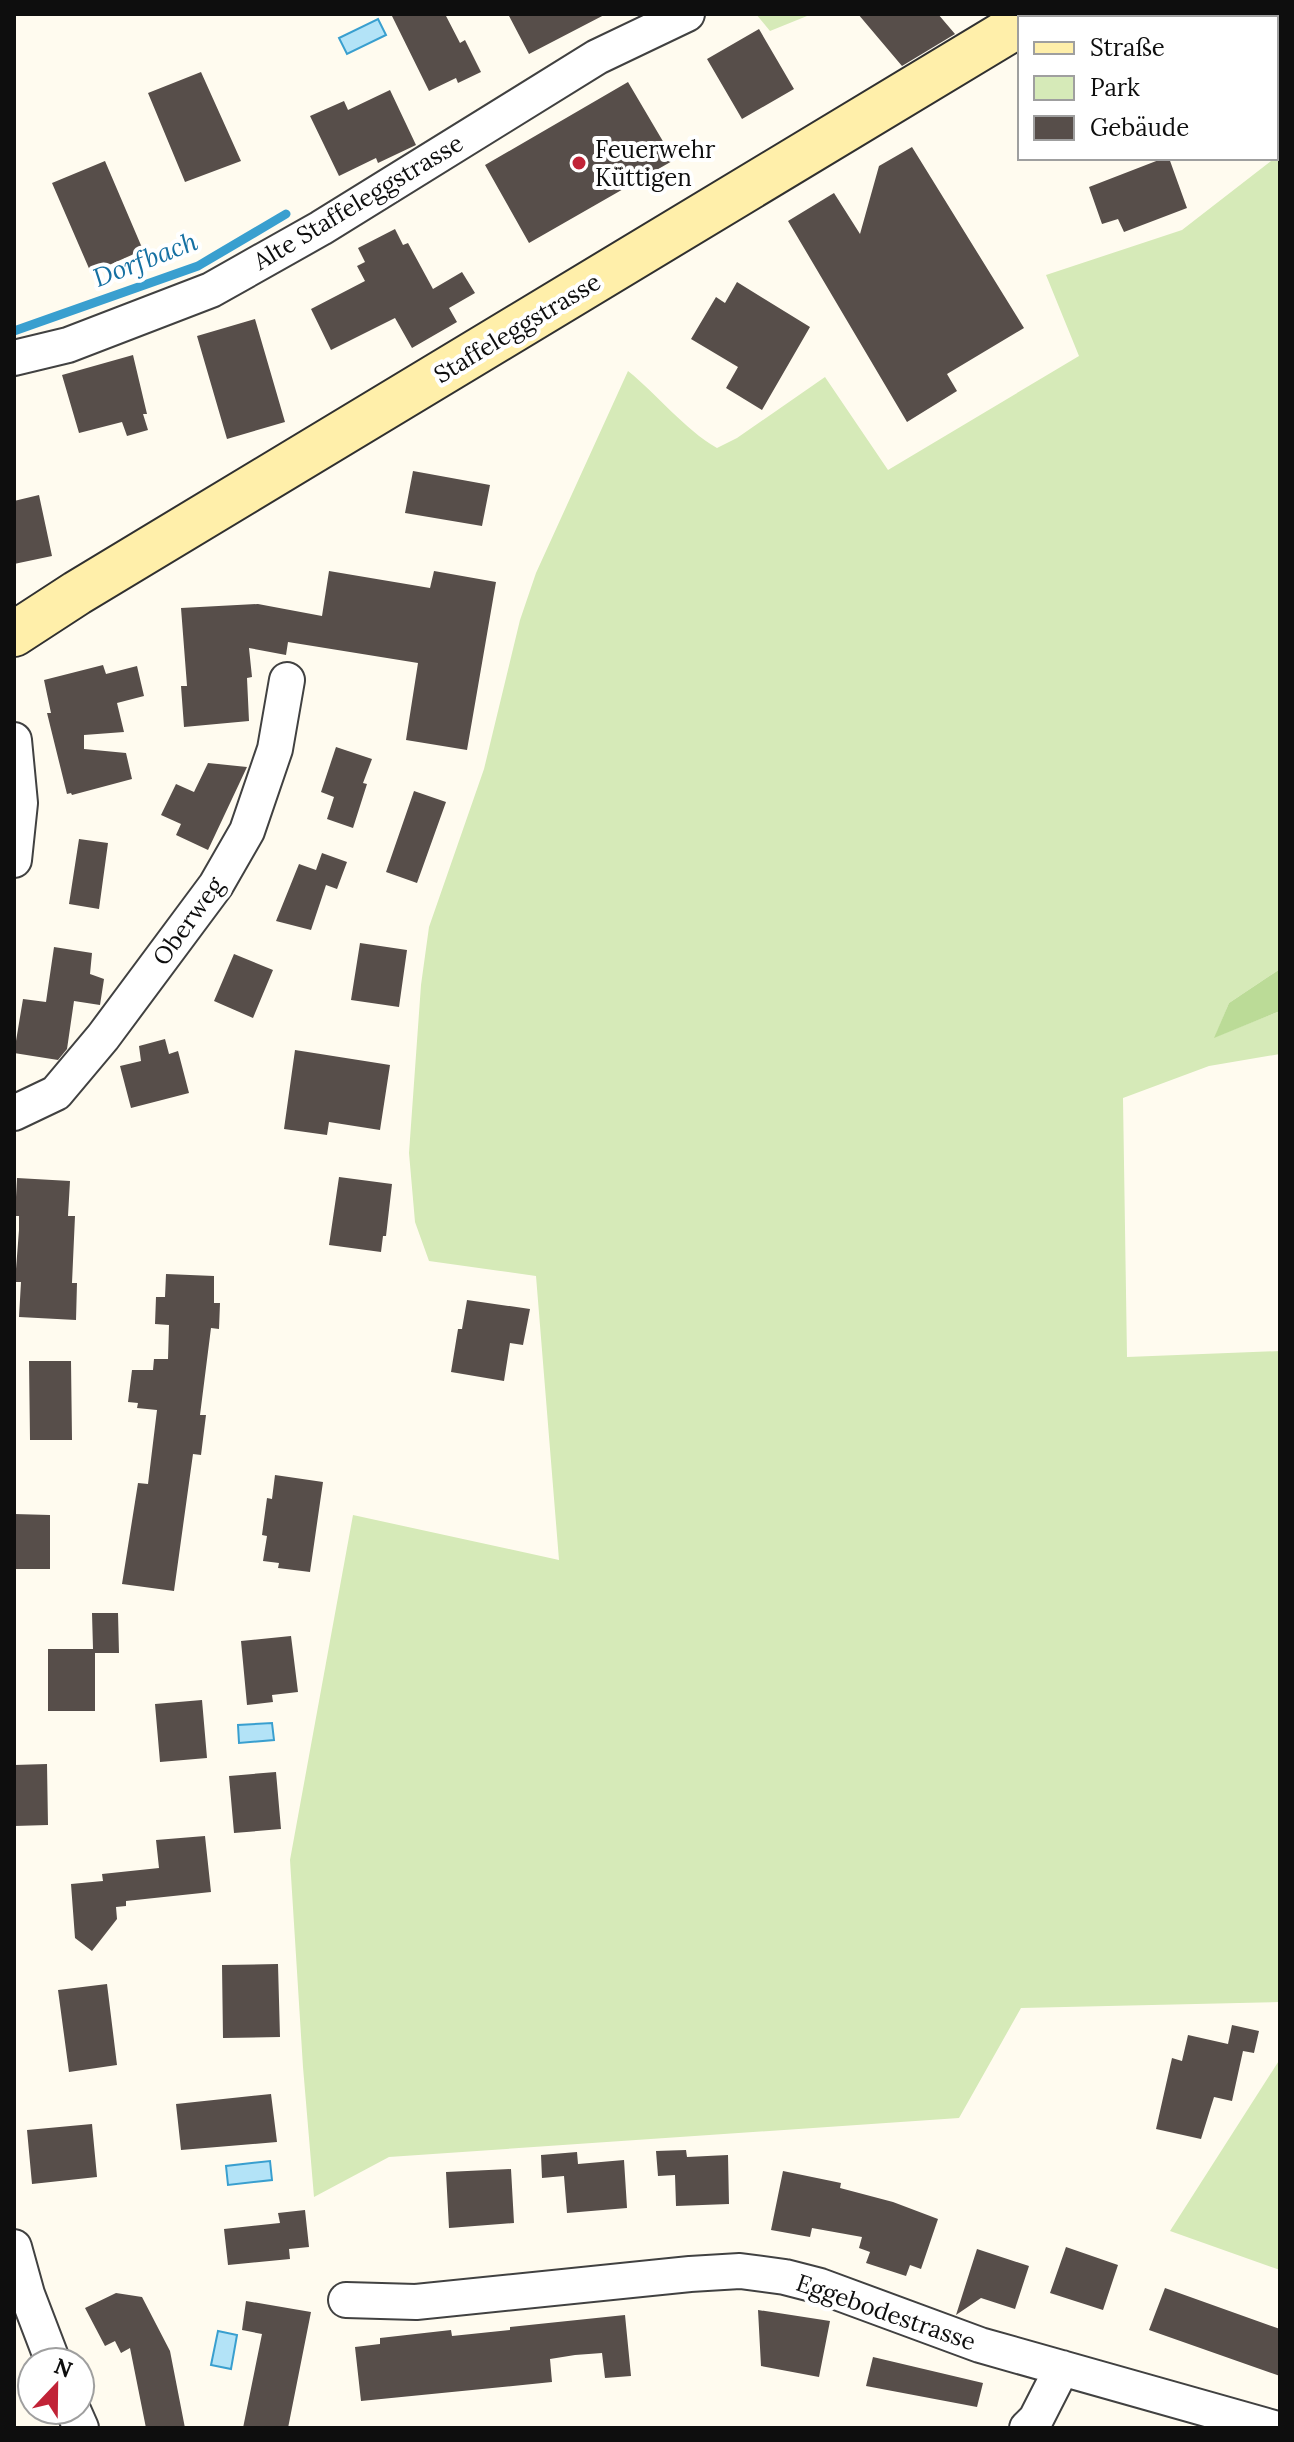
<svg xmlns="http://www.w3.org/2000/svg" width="1294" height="2442" font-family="Lora,serif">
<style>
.green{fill:#d6eab8}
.forest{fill:#bbdb97}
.water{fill:#b3e3f7;stroke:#399fcf;stroke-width:2}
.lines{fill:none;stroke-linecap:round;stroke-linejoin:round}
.stream{stroke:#399fcf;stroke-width:9}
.building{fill:#574e4a}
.street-casing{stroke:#414141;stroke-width:38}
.secondary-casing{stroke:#303030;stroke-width:48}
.street{stroke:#fff;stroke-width:34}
.secondary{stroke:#ffefaa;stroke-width:44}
.poi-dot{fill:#c12337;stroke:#fff;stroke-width:3}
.labels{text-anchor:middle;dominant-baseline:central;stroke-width:8;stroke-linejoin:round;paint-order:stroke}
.poi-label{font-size:24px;fill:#0e0e0e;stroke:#fff;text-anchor:start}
.street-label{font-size:24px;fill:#0e0e0e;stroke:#fff}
.water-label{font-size:26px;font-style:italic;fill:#1570a2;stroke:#fff}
</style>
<rect width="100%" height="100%" fill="#fffbef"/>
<path class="green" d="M756 14H812L770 31Z
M1280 154V969L1229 1003 1215 1037 1280 1011V1054L1209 1066 1123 1098 1127 1357 1280 1351V2002L1021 2008 959 2118 389 2157 314 2197 303 2067 290 1860 353 1515 559 1560 536 1276 429 1261 415 1222 409 1153 421 985 429 927 484 769 520 620 536 573 628 371C658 395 684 429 717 448L737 438 825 377 888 470 1079 356 1046 275 1182 230Z
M1280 2059V2270L1170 2231Z"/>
<path class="forest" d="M1280 969V1011L1214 1038 1229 1003Z"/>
<path class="water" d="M378 19 386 35 347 54 339 38Z
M272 1723 274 1740 239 1743 238 1725Z
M270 2161 272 2180 228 2185 226 2166Z
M218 2331 237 2335 231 2369 211 2365Z"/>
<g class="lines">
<path class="stream" d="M14 331 198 266 286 214"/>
</g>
<path class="building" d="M391 14H445L460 43 465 40 481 72 458 83 456 78 429 91Z
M508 14H606L529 54Z
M858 14H938L955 34 902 66Z
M759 29 794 89 742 119 707 59Z
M201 72 241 161 185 182 148 93Z
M628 82 674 160 529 243 485 165Z
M390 90 416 145 378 163 376 158 339 176 310 116 344 101 348 110Z
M912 147 1024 328 947 374 957 391 907 422 788 221 834 193 860 234 879 166Z
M1164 158H1169L1187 208 1124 232 1118 219 1102 224 1089 187Z
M105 161 143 250 91 273 52 183Z
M395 229 403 245 408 243 433 289 462 272 475 293 449 308 457 322 412 348 395 318 331 350 311 309 365 281 357 266 365 262 358 248Z
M737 282 810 327 762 410 726 388 738 367 691 339 716 297 725 303Z
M255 319 285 422 227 439 197 336Z
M133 355 147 414H143L148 430 127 436 122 422 79 433 62 375Z
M413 471 490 485 482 526 405 513Z
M39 495 52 556 14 564V501Z
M329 571 430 588 434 571 496 582 467 750 406 740 418 663 288 642 286 655 249 648 252 677 247 678 249 721 184 727 181 686H187L181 608 258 604 322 616Z
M103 665 106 674 137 666 144 696 117 703 124 732 84 735V749L126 753 132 779 72 795 71 793 67 794 47 713H51L44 680Z
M336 747 372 759 363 783 367 784 353 828 327 819 334 797 321 792Z
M208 763 247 767 208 850 176 835 181 824 161 815 176 784 194 792Z
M414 791 446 802 417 883 386 872Z
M79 839 108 843 99 909 69 904Z
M322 853 347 862 337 889 326 885 311 930 276 921 299 864 316 870Z
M360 943 407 950 399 1007 351 1000Z
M54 947 92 953 90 974 104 979 100 1005 74 1001 67 1049 58 1060 14 1053 23 999 46 1002Z
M234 954 273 970 253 1018 214 1001Z
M165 1039 169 1054 178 1051 189 1093 131 1108 120 1066 141 1061 139 1046Z
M295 1050 390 1065 380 1130 329 1122 327 1135 284 1129Z
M339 1177 392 1184 386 1236H383L381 1252 329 1245Z
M17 1178 70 1181 68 1216H75L72 1283H77L76 1320 19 1317 21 1282H15L19 1230V1216H15Z
M166 1274 214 1276V1303H220L219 1329 211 1328 200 1415H206L201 1455 193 1454 174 1591 122 1584 138 1483 148 1484 157 1410 137 1408 138 1403 128 1402 132 1370H153L154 1359H168L169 1325 155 1324 156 1297H165Z
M467 1300 530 1309 523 1345 510 1343 504 1381 451 1372 458 1329H462Z
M29 1361H71L72 1440H30Z
M275 1475 323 1482 310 1572 278 1568 279 1563 263 1561 267 1536 262 1535 267 1498 272 1499Z
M14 1514 50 1515V1569H14Z
M92 1613H118L119 1653H95V1711H48V1649H93Z
M291 1636 298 1692 272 1695 273 1702 247 1705 241 1641Z
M202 1700 207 1758 160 1762 155 1704Z
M47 1764 48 1825 14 1826V1765Z
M276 1772 281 1829 234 1833 229 1776Z
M205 1836 211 1892 126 1901V1906L116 1907 117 1919 92 1951 75 1938 71 1884 103 1881 102 1874 159 1868 156 1840Z
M278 1964 280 2037 223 2038 222 1965Z
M107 1984 117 2065 69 2072 58 1990Z
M1232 2025 1259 2031 1254 2053 1243 2051 1232 2101 1214 2097 1201 2139 1156 2129 1172 2058 1182 2061 1188 2035 1228 2044Z
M271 2094 277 2142 181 2150 176 2104Z
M92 2124 97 2177 32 2184 27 2130Z
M686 2150 687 2157 728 2155 729 2204 676 2206 675 2175 658 2176 656 2151Z
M577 2152 578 2164 624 2160 627 2208 567 2213 564 2176 542 2178 541 2155Z
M511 2169 514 2223 449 2228 446 2172Z
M783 2171 841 2183 840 2188 893 2202 938 2219 921 2269 910 2265 906 2276 866 2263 870 2252 859 2248 862 2237 812 2228 810 2237 771 2230Z
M305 2210 309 2247 289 2249 290 2259 228 2265 224 2229 280 2223 278 2213Z
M1066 2247 1118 2265 1103 2310 1050 2293Z
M977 2249 1029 2266 1015 2309 981 2298 956 2315Z
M1165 2288 1280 2329V2376L1149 2330Z
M116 2293 142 2297 170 2351 185 2428H146L130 2348 121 2353 115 2341 105 2346 85 2308Z
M246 2301 311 2312 288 2428H243L262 2334 242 2330Z
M758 2310 830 2321 819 2377 761 2366Z
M625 2315 631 2376 605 2378 602 2353 575 2355 550 2359 552 2382 361 2401 355 2347 380 2344V2338L451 2330 452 2336 510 2330V2327Z
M873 2357 983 2383 977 2407 866 2386Z"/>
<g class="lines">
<g class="street-casing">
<path id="street" d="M14 358 68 345 211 290 321 228 597 57 687 14
M14 740 20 803 14 860
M14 1113 56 1093 103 1037 216 885 247 831 275 749 287 680
M14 2247 27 2294 53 2362
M346 2300 416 2302 690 2274 740 2271 785 2277 820 2286 980 2345 1274 2428
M73 2410 81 2428
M1027 2428 1036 2419 1062 2368"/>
</g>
<g class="secondary-casing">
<path id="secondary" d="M14 634 77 593 1020 24"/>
</g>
<use href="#street" class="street"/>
<use href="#secondary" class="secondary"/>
</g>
<circle class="poi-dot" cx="579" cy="163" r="8"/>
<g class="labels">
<g class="poi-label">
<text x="595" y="149">Feuerwehr<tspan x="595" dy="28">Küttigen</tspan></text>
</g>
<g class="street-label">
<text transform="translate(358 202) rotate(-31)">Alte Staffeleggstrasse</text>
<text transform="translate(517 328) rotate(-31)">Staffeleggstrasse</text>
<text transform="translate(188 921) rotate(-54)">Oberweg</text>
<text transform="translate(886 2312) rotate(19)">Eggebodestrasse</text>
</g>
<g class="water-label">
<text transform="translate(145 259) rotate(-21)">Dorfbach</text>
</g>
</g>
<rect width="1294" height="2442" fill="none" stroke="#0e0e0e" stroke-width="32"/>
<rect x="1018" y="16" width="260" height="144" fill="#ffffff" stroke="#9f9f9f" stroke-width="2"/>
<rect x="1034" y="42" width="40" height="12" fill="#ffefaa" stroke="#9f9f9f" stroke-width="2"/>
<text x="1090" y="56" font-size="24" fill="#0e0e0e">Straße</text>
<rect x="1034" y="76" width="40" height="24" fill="#d6eab8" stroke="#9f9f9f" stroke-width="2"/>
<text x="1090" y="96" font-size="24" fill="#0e0e0e">Park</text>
<rect x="1034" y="116" width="40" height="24" fill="#574e4a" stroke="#9f9f9f" stroke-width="2"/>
<text x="1090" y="136" font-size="24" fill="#0e0e0e">Gebäude</text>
<g transform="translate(56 2386) rotate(22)"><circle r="38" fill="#ffffff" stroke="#9f9f9f" stroke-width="2"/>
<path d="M0-6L14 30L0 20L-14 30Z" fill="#c12337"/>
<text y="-12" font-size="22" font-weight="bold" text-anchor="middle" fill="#0e0e0e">N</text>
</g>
</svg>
